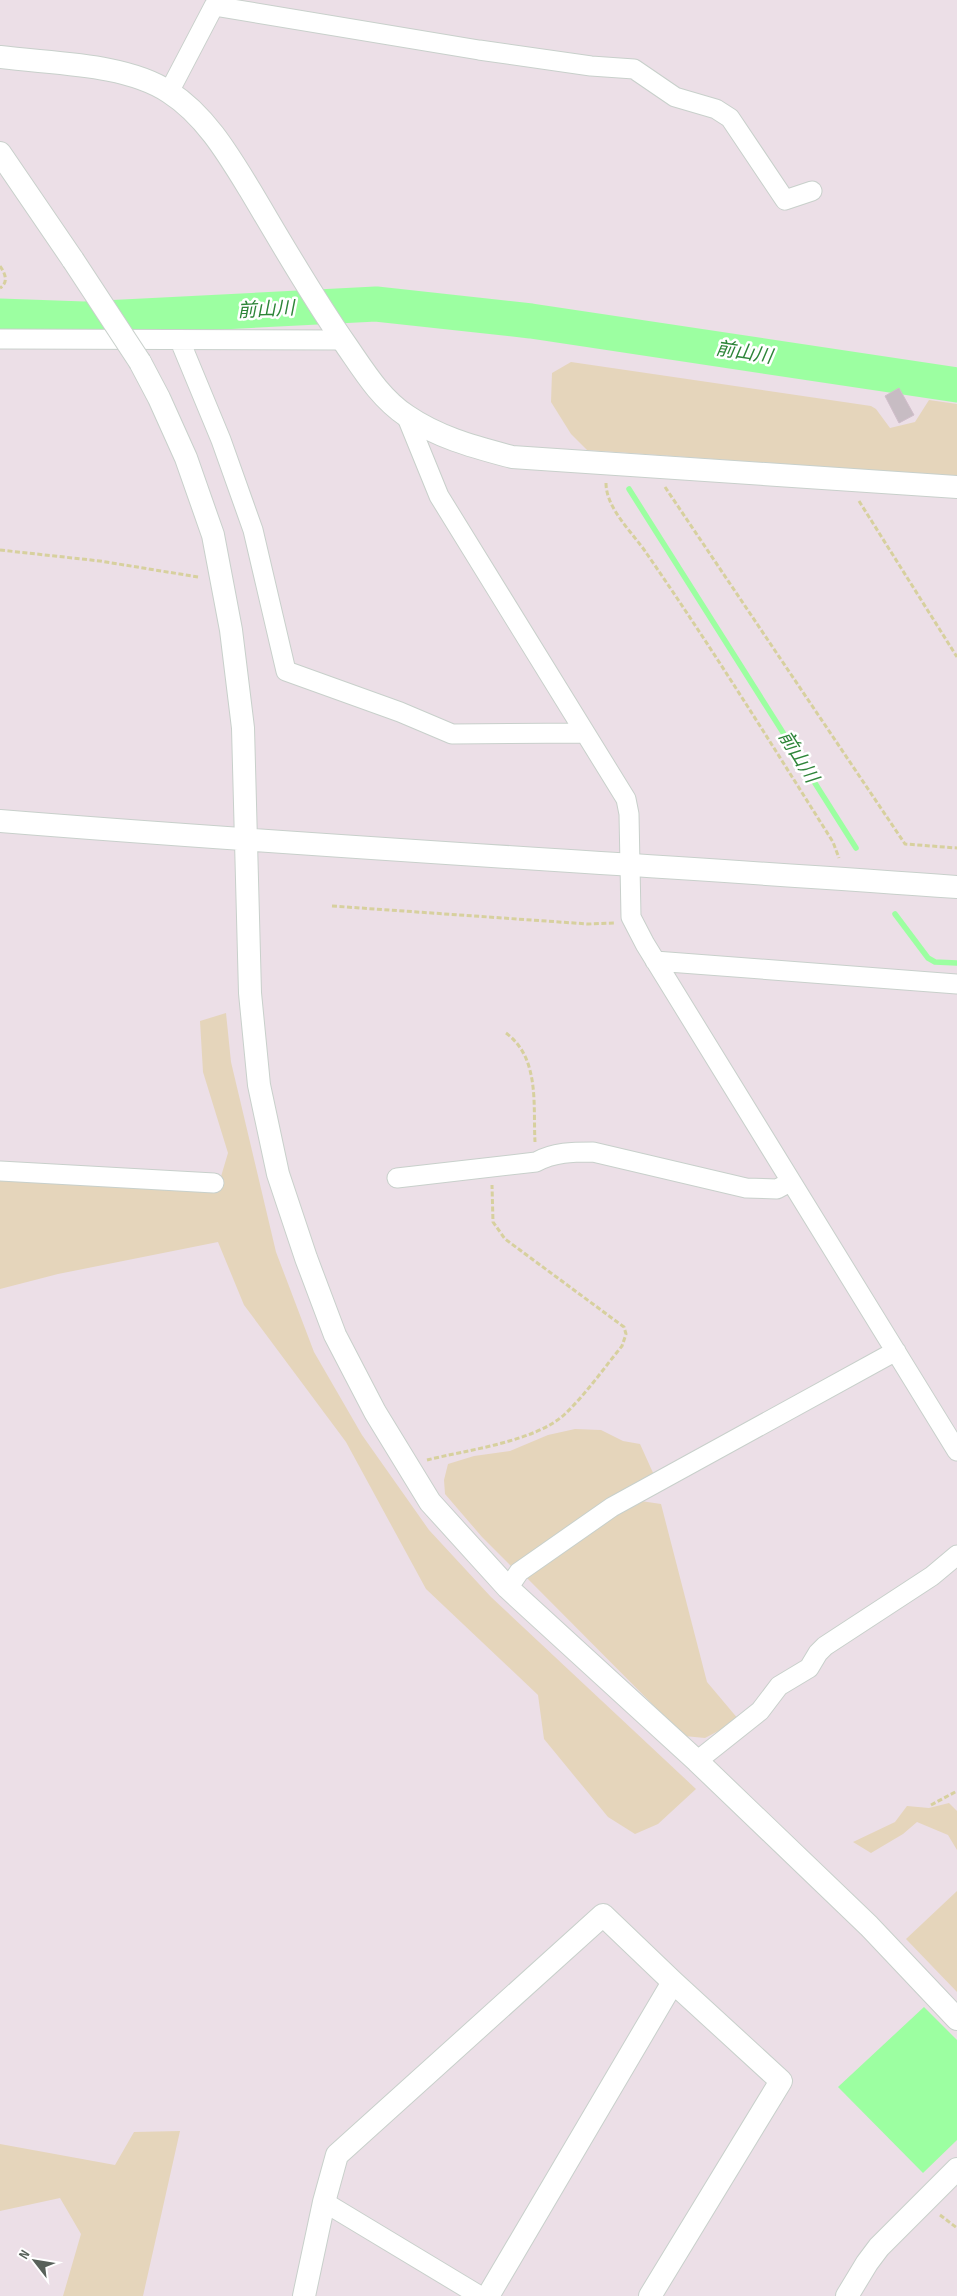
<svg xmlns="http://www.w3.org/2000/svg" width="957" height="2296" font-family="'Sofia Sans Condensed','Noto Sans JP',sans-serif">
<style>
.green{fill:#e5d5bb}
.water{fill:#9cffa1}
.lines{fill:none;stroke-linecap:round;stroke-linejoin:round}
.stream{stroke:#9cffa1;stroke-width:5.5}
.river{stroke:#9cffa1;stroke-width:35}
.building{fill:#c7bcc3;stroke:#d1becb}
.minor-casing{stroke:#c8d0cb;stroke-width:21}
.tertiary-casing{stroke:#c8d0cb;stroke-width:24}
.path{stroke:#d7d09e;stroke-width:3;stroke-dasharray:5 2.5;stroke-linecap:butt}
.minor{stroke:#fff;stroke-width:19}
.tertiary{stroke:#fff;stroke-width:22}
.tertiary-bridge-casing{stroke:#c8d0cb;stroke-width:24;stroke-linecap:butt}
.tertiary-bridge{stroke:#fff;stroke-width:22}
.labels{text-anchor:middle;dominant-baseline:central;stroke-width:5;stroke-linejoin:round;paint-order:stroke}
.water-label{font-size:19px;font-style:italic;fill:#2e8539;stroke:#fff}
</style>
<rect width="100%" height="100%" fill="#ecdfe7"/>
<path class="green" d="M571 362 871 406 876 409 890 428 915 422 929 400 957 404V476L587 450 571 434 551 402 552 373Z
M226 1013 231 1062 276 1252 314 1352 362 1435 429 1530 491 1597 696 1789 658 1824 635 1834 608 1817 544 1739 538 1695 426 1589 346 1442 244 1305 218 1242 58 1274 0 1289V1176L217 1190 228 1153 203 1072 200 1021Z
M575 1429 601 1430 623 1441 640 1444 654 1475 514 1569 482 1537 445 1494 444 1480 448 1464 474 1456 510 1451 548 1435Z
M634 1500 661 1504 707 1682 739 1720 705 1738 684 1736 525 1576Z
M949 1803 957 1811V1850L948 1835 917 1822 903 1834 871 1853 853 1842 895 1822 907 1806 929 1808Z
M957 1891V1992L906 1939Z
M180 2131 143 2296H63L81 2234 60 2198 0 2211V2144L115 2165 134 2132Z"/>
<path class="water" d="M924 2007 957 2040V2140L923 2173 838 2087Z"/>
<g class="lines">
<path class="stream" d="M531 321 538 334
M629 489 856 848
M895 914 928 958 935 962 957 963"/>
<path class="river" d="M0 316 84 319 376 304 531 321 957 385"/>
</g>
<path class="building" d="M899 388 914 415 899 423 885 396Z"/>
<g class="lines">
<g class="minor-casing">
<path id="minor" d="M214 6 479 50 591 66 634 69 675 97 716 109 730 118 785 200 812 191
M169 92 214 6
M0 339 342 340
M180 341 221 440 253 530 286 671 400 712 452 734 585 733
M406 415 439 496 626 799 629 814 631 917 645 944 957 1451
M655 961 957 984
M0 1171 214 1183
M397 1178 536 1162C554 1152 573 1152 593 1152L746 1188 777 1189 790 1182
M508 1588 519 1572 612 1507 896 1351
M697 1761 760 1711 779 1686 809 1668 818 1653 825 1646 932 1576 957 1555
M324 2202 480 2296"/>
</g>
<g class="tertiary-casing">
<path id="tertiary" d="M0 57C52 64 125 63 169 92 205 115 228 154 250 190 281 242 311 295 346 345 364 371 380 398 407 416 439 438 475 447 512 457L957 487
M0 153 73 260
M140 362 159 398 186 458 213 535 231 630 243 728 250 993 259 1085 278 1174 306 1258 335 1335 375 1412 430 1502 508 1588 697 1761 869 1926 957 2019
M0 821C319 847 638 864 957 887
M304 2296 324 2202 337 2155 603 1915 673 1982 781 2081 650 2296
M488 2296 673 1982
M847 2296 867 2263 879 2247 957 2169"/>
</g>
<path class="path" d="M0 266C5 273 9 282 0 288
M606 483C606 509 634 534 647 554 712 648 772 745 833 842L839 858
M665 487 905 844 957 848
M859 501 957 657
M0 550 100 561 198 577
M332 906 588 924 615 923
M506 1033C540 1058 533 1105 535 1142
M427 1460C466 1450 535 1442 565 1414 586 1394 604 1368 622 1346L626 1334 624 1327 505 1239 493 1222 492 1185
M931 1805 957 1791
M940 2215 957 2228"/>
<use href="#minor" class="minor"/>
<use href="#tertiary" class="tertiary"/>
<g class="tertiary-bridge-casing">
<path id="tertiary-bridge" d="M73 260 140 362"/>
</g>
<use href="#tertiary-bridge" class="tertiary-bridge"/>
</g>
<g class="labels">
<g class="water-label">
<text transform="translate(266 310) rotate(-3)">前山川</text>
<text transform="translate(744 353) rotate(9)">前山川</text>
<text transform="translate(798 757) rotate(58)">前山川</text>
</g>
</g>
<g transform="translate(35 2261) rotate(301)" stroke="#ffffff" stroke-width="4" paint-order="stroke">
<path d="M0-4L9 19L0 12L-9 19Z" fill="#58615a"/>
<text y="-8" font-size="14" font-weight="bold" text-anchor="middle" fill="#58615a">N</text>
</g>
</svg>
